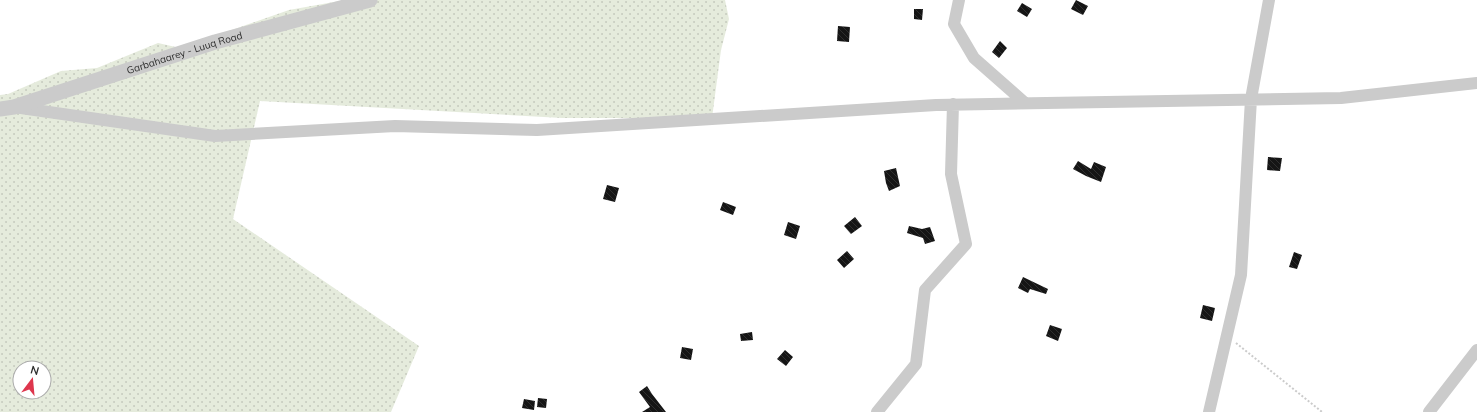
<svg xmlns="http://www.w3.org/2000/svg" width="1477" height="412" font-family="Mulish,sans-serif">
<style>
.grass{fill:url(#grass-dots);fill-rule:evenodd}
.building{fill:url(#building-back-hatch)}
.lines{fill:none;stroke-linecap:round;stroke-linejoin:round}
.path{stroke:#cbcbcb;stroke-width:2;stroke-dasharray:2 2;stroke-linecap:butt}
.minor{stroke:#cbcbcb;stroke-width:12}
.tertiary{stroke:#cbcbcb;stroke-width:15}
.labels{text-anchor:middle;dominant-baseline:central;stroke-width:4;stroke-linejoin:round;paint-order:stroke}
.street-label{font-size:10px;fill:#2e2e2e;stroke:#fff}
</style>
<defs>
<pattern id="grass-dots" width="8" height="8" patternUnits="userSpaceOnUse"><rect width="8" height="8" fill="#e5ebdc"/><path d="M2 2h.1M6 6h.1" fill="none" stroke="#c5cabd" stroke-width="1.8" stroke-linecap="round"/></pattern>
<pattern id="building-back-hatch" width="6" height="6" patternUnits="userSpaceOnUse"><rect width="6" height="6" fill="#151515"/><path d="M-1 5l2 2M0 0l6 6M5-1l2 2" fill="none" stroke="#2f2f2f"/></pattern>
</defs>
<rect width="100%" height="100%" fill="#fff"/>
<path class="grass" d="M345 0H725L729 19 721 50 712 118H562L260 101 233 219 419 346 391 412H0V95L8 94 61 71 97 68 158 43 180 48 289 10ZM20 368H44V392H20Z"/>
<path class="building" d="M1076 0 1088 6 1083 15 1071 9Z
M1022 3 1032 9 1027 17 1017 11Z
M914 9H923L922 20 914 19Z
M838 26 850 27 849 42 837 41Z
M1000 41 1007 48 999 58 992 52Z
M1268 157 1282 158 1280 171 1267 170Z
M1078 161 1091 169 1094 162 1106 167 1101 182 1086 176 1073 169Z
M896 168 900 186 889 191 886 183 884 171Z
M607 185 619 188 615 202 603 199Z
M723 202 736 207 733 215 720 210Z
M855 217 862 226 851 234 844 226Z
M788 222 800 226 796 239 784 235Z
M909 226 922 229 930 227 935 241 925 244 923 238 907 233Z
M847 251 854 259 844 268 837 260Z
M1294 252 1302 255 1297 269 1289 267Z
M1023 277 1048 289 1046 294 1030 289 1028 293 1018 288Z
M1203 305 1215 308 1212 321 1200 318Z
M1050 325 1062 329 1058 341 1046 336Z
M752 332 753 340 741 341 740 334Z
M682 347 693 349 691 360 680 358Z
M785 350 793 357 786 366 777 359Z
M647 386 652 394 666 412H642L650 407 639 392Z
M538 398 547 399 546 408 537 407Z
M524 399 535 401 534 410 522 408Z"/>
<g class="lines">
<path class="path" d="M1236 343 1322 412"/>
<path class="minor" d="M959 0 954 24 974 58 1025 103
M14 107 215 136 395 126 537 130 936 105 1341 98 1477 83
M877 412 916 364 925 290 966 244 951 174 953 104
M1209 412 1241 275 1251 99 1269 0
M1429 412 1477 350"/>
<path class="tertiary" id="s1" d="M0 109 14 107 215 42 370 0"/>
</g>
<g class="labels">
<g class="street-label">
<text stroke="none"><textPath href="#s1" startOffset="193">Garbahaarey - Luuq Road</textPath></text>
</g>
</g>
<g transform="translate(32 380) rotate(16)"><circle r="19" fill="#ffffff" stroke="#ababab"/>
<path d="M0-3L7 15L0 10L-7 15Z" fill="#de364d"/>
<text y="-6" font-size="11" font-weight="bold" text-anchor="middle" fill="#2e2e2e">N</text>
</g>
</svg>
